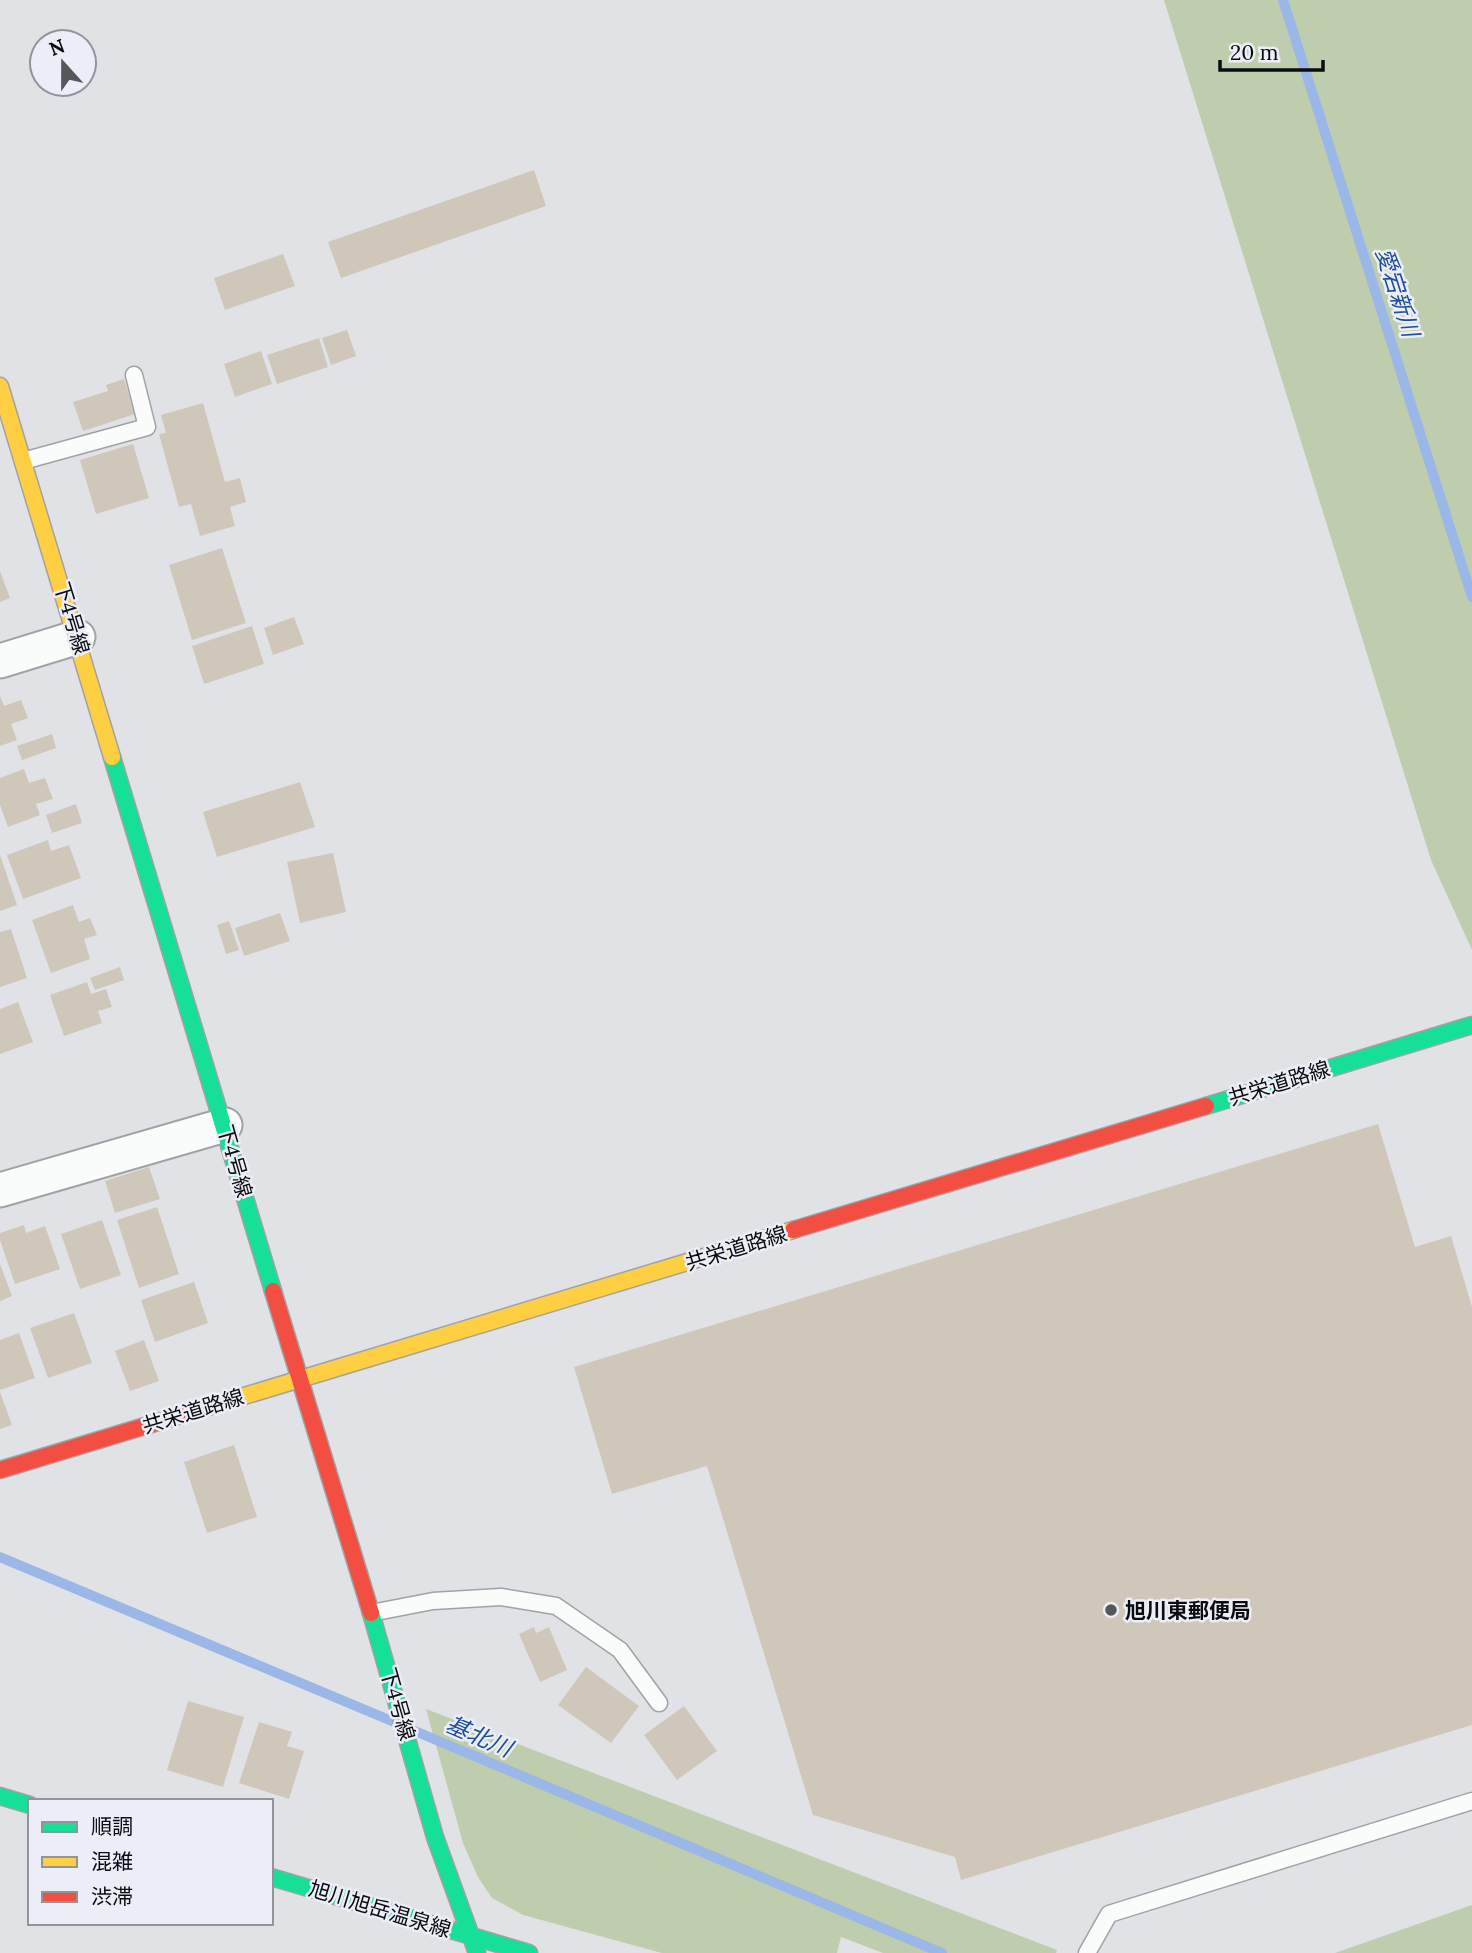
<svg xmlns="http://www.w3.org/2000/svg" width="1472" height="1953" font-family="Lora,'Noto Sans JP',serif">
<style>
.green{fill:#becdad}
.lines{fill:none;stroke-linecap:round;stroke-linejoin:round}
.stream{stroke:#9ab7e7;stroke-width:10}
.building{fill:#d0c7bb}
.lane-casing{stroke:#a1a2a5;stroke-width:19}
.street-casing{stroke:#a1a2a5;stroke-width:37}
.fast-casing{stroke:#a1a2a5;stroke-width:19}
.slow-casing{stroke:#a1a2a5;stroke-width:19}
.jam-casing{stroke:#a1a2a5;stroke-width:19}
.lane{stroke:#fafbfb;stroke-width:16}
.street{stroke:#fafbfb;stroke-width:33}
.fast{stroke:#16e098;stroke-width:16}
.slow{stroke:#ffcf43;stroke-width:16}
.jam{stroke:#f24e42;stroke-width:16}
.poi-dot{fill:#56575a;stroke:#ebeef6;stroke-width:2.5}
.labels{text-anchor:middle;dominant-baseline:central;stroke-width:5;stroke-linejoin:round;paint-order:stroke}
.street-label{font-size:21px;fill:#0b0c0f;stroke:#ebeef6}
.poi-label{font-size:21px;font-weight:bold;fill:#0b0c0f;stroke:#ebeef6;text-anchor:start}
.water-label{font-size:23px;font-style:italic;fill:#1e4e9c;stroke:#ebeef6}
</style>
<rect width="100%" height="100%" fill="#e1e2e6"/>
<path class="green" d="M1164 0H1472V950L1431 860Z
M426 1709 1057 1950 1056 1953H883L841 1937 837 1953H662L523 1915 492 1898 478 1877 463 1843Z
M1472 1904V1953H1335L1472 1905Z"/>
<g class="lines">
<path class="stream" d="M1283 0 1472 597
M0 1557 394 1722
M415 1731 942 1953"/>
</g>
<path class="building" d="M534 170 546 206 341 278 328 242Z
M283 254 295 286 225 310 214 278Z
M347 330 356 356 331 365 322 338Z
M319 338 328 367 277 384 267 355Z
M261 351 272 384 235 397 224 364Z
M124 379 135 414 83 431 73 402 108 391 106 385Z
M203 403 225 482 240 478 246 502 230 507 235 526 200 536 191 504 179 507 159 434 166 433 161 415Z
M133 444 149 498 96 514 80 460Z
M222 548 246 623 192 640 169 565Z
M0 571 10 598 0 602Z
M294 617 304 644 273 655 264 628Z
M252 626 264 664 204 684 192 646Z
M0 696 4 706 21 700 28 718 11 724 17 740 0 746Z
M52 734 56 748 22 760 17 746Z
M24 769 29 783 45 778 53 799 36 804 40 815 8 827 0 805V778Z
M300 782 315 827 217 857 203 812Z
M76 804 82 823 52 833 46 815Z
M48 840 51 851 69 845 81 878 23 899 7 855Z
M333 853 346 912 300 923 287 862Z
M0 855 17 905 0 911Z
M73 905 79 922 90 918 97 935 84 939 90 959 51 973 32 920Z
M280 913 290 941 244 956 235 928Z
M229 921 239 950 226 954 217 925Z
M11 929 27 978 0 987V932Z
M120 967 124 980 95 990 90 978Z
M87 982 91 994 106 989 112 1007 98 1011 102 1023 64 1036 50 995Z
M18 1002 33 1042 0 1054V1009Z
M1378 1124 1415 1247 1451 1236 1472 1307V1725L961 1880 955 1857 813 1815 707 1466 612 1494 574 1367Z
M149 1167 160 1199 115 1213 105 1181Z
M157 1207 179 1274 139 1288 117 1220Z
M102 1220 121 1275 80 1289 61 1234Z
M24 1225 26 1233 45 1226 60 1269 15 1284 0 1240V1233Z
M0 1264 12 1296 0 1301Z
M194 1282 208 1323 155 1342 141 1300Z
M74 1313 92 1363 48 1378 30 1328Z
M19 1333 35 1378 0 1390V1340Z
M144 1340 159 1381 130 1391 115 1351Z
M0 1392 12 1425 0 1429Z
M234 1445 257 1517 207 1533 184 1462Z
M534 1627 536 1633 549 1627 567 1670 540 1682 519 1634Z
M586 1667 639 1706 611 1743 558 1705Z
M188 1701 244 1717 223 1787 167 1770Z
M684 1706 717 1751 677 1780 644 1735Z
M259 1722 292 1732 287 1746 304 1751 289 1799 239 1783Z"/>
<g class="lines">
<g class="lane-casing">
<path id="lane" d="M23 461 147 427 134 375
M371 1613 433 1601 501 1597 556 1606 620 1650 659 1703
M1087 1953 1109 1914 1472 1801"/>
</g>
<g class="street-casing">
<path id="street" d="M0 661 78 637
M0 1190 225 1125"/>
</g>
<g class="fast-casing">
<path id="fast" d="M112 757 273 1291
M1206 1106 1472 1025
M371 1613 435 1837 477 1953
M0 1796 30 1805
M271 1877 529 1953"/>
</g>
<g class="slow-casing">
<path id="slow" d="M0 386 112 757
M211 1406 793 1230"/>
</g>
<g class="jam-casing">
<path id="jam" d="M793 1230 1206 1106
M273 1291 371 1613
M0 1470 211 1406"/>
</g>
<use href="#lane" class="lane"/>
<use href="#street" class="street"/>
<use href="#fast" class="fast"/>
<use href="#slow" class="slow"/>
<use href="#jam" class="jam"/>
</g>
<circle class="poi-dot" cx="1111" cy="1610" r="7"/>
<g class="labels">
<g class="street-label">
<text transform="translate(72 618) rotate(73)">下4号線</text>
<text transform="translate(1279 1083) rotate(-17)">共栄道路線</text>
<text transform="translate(235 1161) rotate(74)">下4号線</text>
<text transform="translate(736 1248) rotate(-17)">共栄道路線</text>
<text transform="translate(193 1411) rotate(-17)">共栄道路線</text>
<text transform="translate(398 1704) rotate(74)">下4号線</text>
<text transform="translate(380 1909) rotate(17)">旭川旭岳温泉線</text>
</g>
<g class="poi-label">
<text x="1125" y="1610">旭川東郵便局</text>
</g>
<g class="water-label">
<text transform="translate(1398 292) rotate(72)">愛宕新川</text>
<text transform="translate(479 1736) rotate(23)">基北川</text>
</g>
</g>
<rect x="28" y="1799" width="245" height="126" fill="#ebeef6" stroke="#91949a" stroke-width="2"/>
<rect x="42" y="1822" width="35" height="10" fill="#16e098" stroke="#91949a" stroke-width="2"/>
<text x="91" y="1834" font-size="21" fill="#0b0c0f">順調</text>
<rect x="42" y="1857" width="35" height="10" fill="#ffcf43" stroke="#91949a" stroke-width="2"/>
<text x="91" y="1869" font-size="21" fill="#0b0c0f">混雑</text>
<rect x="42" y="1892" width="35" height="10" fill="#f24e42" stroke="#91949a" stroke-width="2"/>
<text x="91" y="1904" font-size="21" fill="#0b0c0f">渋滞</text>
<g transform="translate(63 63) rotate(339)"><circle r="33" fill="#ebeef6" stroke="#91949a" stroke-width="2"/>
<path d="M0-5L12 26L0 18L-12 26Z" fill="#56575a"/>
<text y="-10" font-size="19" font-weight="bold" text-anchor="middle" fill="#0b0c0f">N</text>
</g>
<path d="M1220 60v10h103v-10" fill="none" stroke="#0b0c0f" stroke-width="3.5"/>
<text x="1230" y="60" font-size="21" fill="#0b0c0f" stroke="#ebeef6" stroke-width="5" paint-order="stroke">20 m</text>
</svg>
